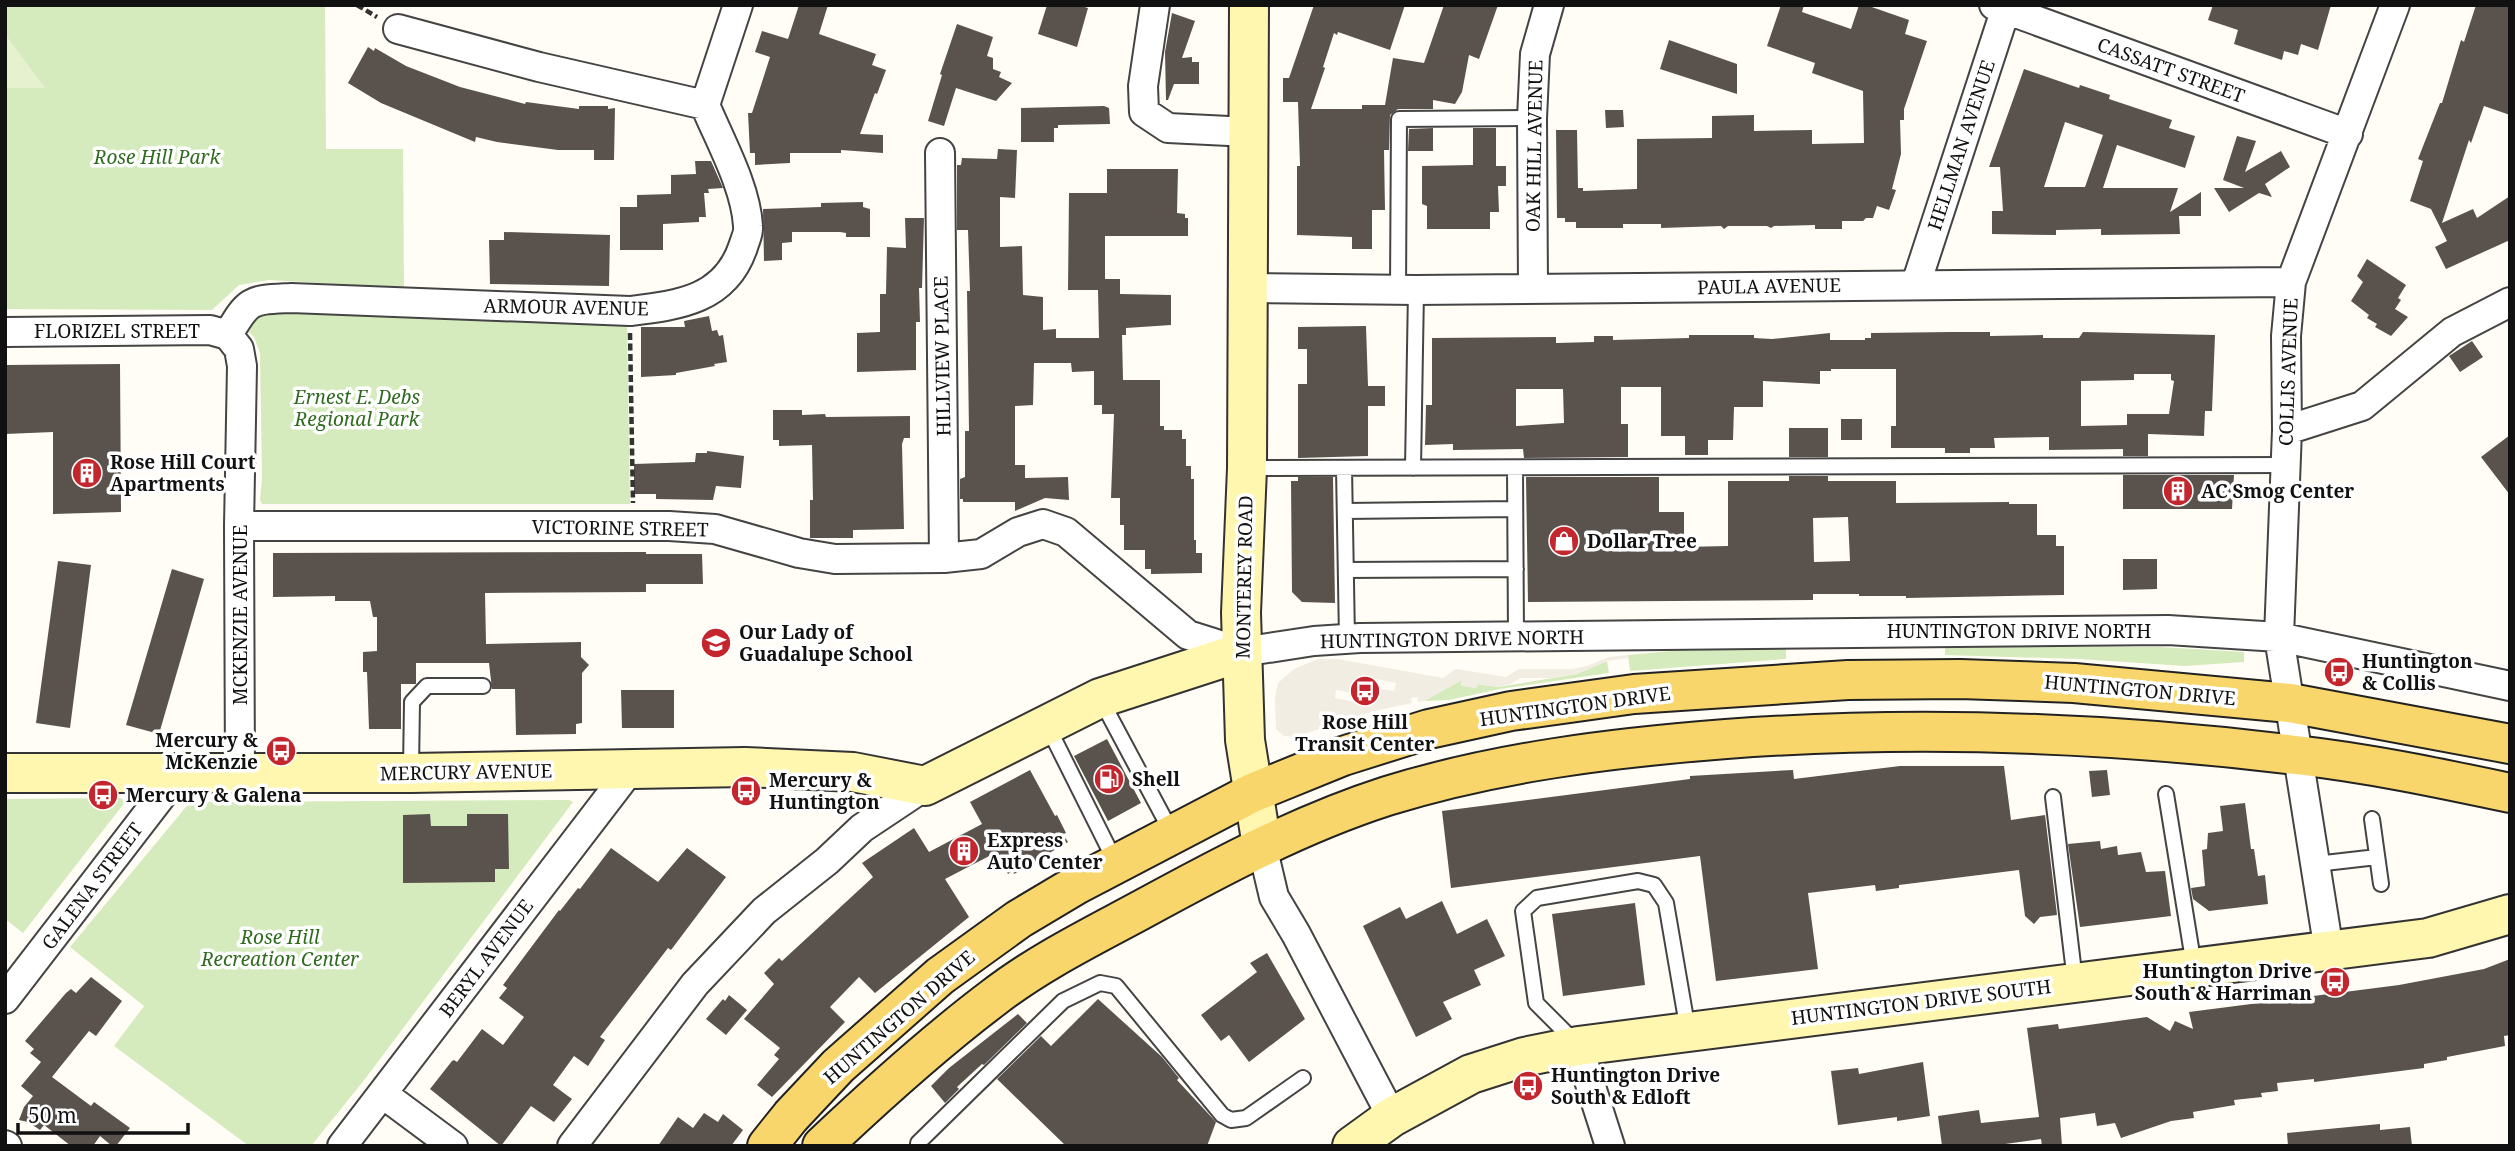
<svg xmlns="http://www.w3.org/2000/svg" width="2515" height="1151" font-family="'Noto Serif',serif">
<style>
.green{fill:#d5ebbd}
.pitch{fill:#e6f2cf}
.plaza{fill:#f1ede2;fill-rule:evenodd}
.building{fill:#5a524d;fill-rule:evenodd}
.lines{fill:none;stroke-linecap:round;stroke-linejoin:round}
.lane-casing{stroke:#444;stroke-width:18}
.street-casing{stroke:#444;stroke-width:32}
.secondary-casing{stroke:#333;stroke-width:42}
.primary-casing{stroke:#222;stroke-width:42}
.path{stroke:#333;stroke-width:4.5;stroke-dasharray:7 3.5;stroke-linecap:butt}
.lane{stroke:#fff;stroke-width:14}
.street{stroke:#fff;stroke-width:28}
.secondary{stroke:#fff6b0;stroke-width:38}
.primary{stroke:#f9d66b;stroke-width:38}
.labels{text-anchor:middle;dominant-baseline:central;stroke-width:7;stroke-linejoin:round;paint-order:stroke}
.street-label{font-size:19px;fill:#111;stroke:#fff}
.park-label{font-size:19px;font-style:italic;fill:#2f6b1f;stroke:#fff}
.poi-label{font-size:19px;font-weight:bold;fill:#111;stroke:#fff;text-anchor:start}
</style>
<rect width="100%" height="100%" fill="#fffdf5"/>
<path class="green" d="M5 5H325L326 149H403L404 288 269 280 239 285 212 310 5 309Z
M260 309 627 320 630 504H262L260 500 262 478 260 353 254 337 244 327Z
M1945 647H2159L2244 652V662L2185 666 2079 659 1945 655Z
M1786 648V659L1630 671 1628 655 1682 650Z
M1607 661 1609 673 1500 689 1449 700 1424 701 1460 681H1462L1461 685 1476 688 1477 684 1498 687 1577 674Z
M120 798 126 801 23 933 5 919V799Z
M569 800 573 802 365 1079 311 1146H249L114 1046 144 1006 70 947 190 802Z"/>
<path class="pitch" d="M5 34 45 88H5Z"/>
<path class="plaza" d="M1628 655 1629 658 1607 661 1577 674 1551 678H1520L1511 684 1498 687 1478 684 1477 688 1461 686 1462 681H1460L1424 701 1418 702 1417 697 1411 698 1412 703 1374 711 1295 737 1284 736 1276 729 1275 697 1278 683 1294 669 1318 659H1338L1443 678 1456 669 1506 677 1519 669H1572L1587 666 1609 657ZM1376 679 1396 683 1394 691 1376 688 1375 696 1357 694 1355 702 1335 698 1336 690 1354 693 1356 685 1374 687Z"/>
<path class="building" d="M799 5H828L819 34 876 54 872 65 886 70 877 94 875 93 860 134 883 135V153L841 150V153H790V163L755 165V153H750L748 113H752L770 57 755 52 762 31 788 39Z
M1047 5H1078L1088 8 1077 47 1038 34Z
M1314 5H1405L1390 50 1338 32 1337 35 1334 33 1323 67 1325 68 1311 109H1362V105H1385L1393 58 1424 63 1444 5H1498L1479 59 1469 55 1462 92 1455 104 1433 100V109H1398L1390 115 1389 150H1384L1385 210H1372V249H1352V237L1297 235V166H1300L1298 102H1283V78H1289Z
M1781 5H1804L1802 12 1851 29 1859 5H1866L1909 20 1905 34 1927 41 1904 109V120H1900L1901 154 1892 189 1896 190 1889 210 1877 206 1873 218H1866L1863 221H1842V229H1815V225L1774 226 1771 228 1767 226H1728L1724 229 1721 226 1661 228V224H1623V228H1576V222H1565V218H1557L1556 130H1577L1578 188H1583V191L1637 189V139L1712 138V116L1754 115V131L1812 130V144L1864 143 1863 91 1812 73 1815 63 1767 46Z
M2213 5H2331L2318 50 2301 44 2298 55 2284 51 2282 60 2234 44 2238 30 2208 20Z
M2476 5H2510V115L2484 106 2471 143 2469 140 2442 223 2473 209 2477 218 2510 196V240L2446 269 2435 247 2447 241 2431 209 2410 201 2423 161 2418 159 2440 103H2442L2461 40 2464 42Z
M1172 13 1195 21 1182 58 1192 57V62H1199V84H1174L1168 100H1166L1165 52Z
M957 24 993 37 987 56 993 58V69L1001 72 999 77 1012 83 996 101 956 88 944 126 928 121 942 75 940 74Z
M1669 40 1737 64V94L1660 69Z
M368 47 374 51 375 48 406 66 460 87 525 104 526 102 579 109V106H608V109L615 108 614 160H594V150H558L497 142 476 137 475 142 381 103 348 83Z
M2024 69 2079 88 2080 85 2110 95 2109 99 2172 120 2169 128 2195 136 2185 168 2117 145 2103 188H2178L2170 212 2201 192V216H2179L2180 234 2101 235V229L2056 230V235L1992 234V211H2003L2000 167H1989ZM2065 122 2103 135 2085 187H2044Z
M1104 106 1109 108 1110 124 1058 125V128H1054V142H1021V108Z
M1605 110H1623L1624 127 1606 128Z
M1433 128V151H1408L1409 129Z
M1473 128H1496V166H1506V186H1498L1499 212H1490V229H1427V206L1422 204V166L1473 165Z
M2237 136 2256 141 2245 172 2281 151 2290 167 2265 184 2272 197 2259 193 2229 212 2214 188H2244L2223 180Z
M998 149 1017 150 1015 198 1000 197V247L1022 246 1023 295 1043 297V330L1056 329V338H1099L1098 290H1068L1069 193H1107V169H1178L1177 213 1185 214V218H1188V236H1105V279H1120V294L1171 295V325L1126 328V335H1122L1123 380H1160V426H1164V430H1182V439H1186V466H1191V479H1194V540H1196V553H1202V573L1151 574V569H1145V550H1124V525H1120V498H1111L1114 414H1102V405H1094V371L1072 372 1071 363H1034L1033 405 1015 406V465H1025V478L1068 477 1069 500 1045 498 1015 511V502H963V499H960V479L965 477V431H969L967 291H970L968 230H957V165H961L962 158 997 159Z
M695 161H711L723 188 708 189 709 193H704L706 217H699V222L663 224V250H620V207H637V195L671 194V175L696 174Z
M863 202V207L870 209V237H846V233L840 232H792V242L782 243V260L764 261 763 209 821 207V203Z
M905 218H924L922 288H919L920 322H916V370L857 372V333L880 332V294H886L887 247 906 248Z
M504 232 610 235 609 286 490 284 489 240H504Z
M2367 259 2406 285 2398 298 2401 300 2395 309 2408 317 2391 336 2375 327 2377 324 2367 318 2369 315 2351 301 2363 282 2357 276Z
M709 316 712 331 717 330 719 336 723 335 727 362 714 364 715 366 676 373V375L641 377V327H685L684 321Z
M1366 326 1368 386H1385V406H1368V456L1298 458V384H1307V349H1298V327Z
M1952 332H1990V336L2043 335V338H2079L2083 332 2215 335 2212 411H2205L2204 436 2148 434V456H2123V449L2049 450V437L1994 438 1995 448H1970V453H1945V448H1891V426H1896V369H1831V371H1820V384L1763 381V407H1734L1733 440H1708V455H1685V436H1661V387H1621V424H1628V457L1524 458 1523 449 1453 450V444L1425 445 1426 405H1432V338L1556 337V343L1594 342V336H1613V340L1689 338V335H1754V338L1772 339 1830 333V340H1865V338H1871V333ZM2134 374H2171V380L2174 381 2169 414H2127V425L2081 426V381L2134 380ZM1516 389H1563L1564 423 1516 426Z
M2472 341 2483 357 2460 372 2449 356Z
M120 364 121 512 53 514V432L5 434V365Z
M773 410H802V415L825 414 826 417 910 416V438H904L902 444 904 529 853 530V538H810V500H813L812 445 779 446V440H773Z
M1841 419H1862V440H1841Z
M1789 428H1828V457H1789Z
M2510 435V495L2481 457Z
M707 451 744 456 741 488 716 486 713 500 656 499V494H634V464L695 462 696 453H707Z
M2123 475H2234L2232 509H2123Z
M1789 476H1828V481H1896V503L2009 502V504H2037V535H2056V546H2064V595L1906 598V596H1859V594H1813V600L1528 602 1526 477H1659V512H1684V547L1728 546V481H1789ZM1848 517 1850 561 1814 562 1813 518Z
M1298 477H1333L1335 603 1302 602 1292 592 1291 481H1298Z
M646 552V554H702L703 584H646V592L485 593 486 644 581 642V657L589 665 582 673V723L576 724V734L516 735 515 689H492L489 663H416V684H401V729H369L367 672H363V652L377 651V617H373L370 601H335V596L273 597V553Z
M2123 559H2157V589L2123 590Z
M58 561 91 565 70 728 36 723Z
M172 569 204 579 159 734 126 725Z
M621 690H674V728H622Z
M1107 739 1141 803 1108 821 1074 756Z
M1900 766H2004L2011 820 2045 815 2057 915 2040 917 2034 924 2025 916 2019 870 1899 885V888L1876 891 1875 885 1808 893 1818 969 1716 981 1700 856 1451 888 1442 811 1690 779V776L1793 770 1794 779Z
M1030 770 1055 816 1057 815 1066 833 1063 834 1068 842 1014 874 1013 871 1008 874 997 852 945 879 969 917 875 993 859 977 830 1007 845 1022 772 1097 757 1085 779 1059 774 1055 780 1048 744 1019 774 984 764 973 779 958 782 961 873 877 862 863 914 828 929 852 982 824 970 802Z
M2107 770 2110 795 2092 797 2089 771Z
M2245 803 2251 849H2254L2258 876 2265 875 2268 904 2209 911 2193 899 2191 888 2205 886 2202 850 2207 849 2208 833 2223 831 2220 806Z
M430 814 431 826H467V814H508L509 869H495V882L403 883V815Z
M2100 841 2101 849 2117 846 2118 855 2141 852 2146 872 2165 871 2171 916 2080 927 2068 844Z
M611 848 658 882 687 848 726 877 671 950 668 948 600 1037 605 1040 588 1066 574 1056 553 1085 572 1099 554 1122 531 1106 501 1146 430 1089 452 1061 454 1060 457 1062 482 1029 503 1045 524 1017 499 998 507 988 503 985 559 910 560 911 578 888 580 889Z
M1442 901 1457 934 1487 919 1505 956 1474 970 1481 985 1443 1002 1452 1019 1416 1037 1363 926 1400 907 1406 919Z
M1635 903 1645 985 1563 996 1552 914Z
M1267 953 1305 1019 1249 1062 1229 1035 1221 1041 1201 1015 1257 972 1250 963Z
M2510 959V1035L2504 1036 2505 1046 2447 1057V1060L2424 1064V1068L2314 1082V1079L2277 1083 2278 1091 2261 1093 2262 1097 2234 1100 2235 1105 2193 1112 2194 1118 2171 1121 2121 1138 2115 1123 2097 1126 2095 1113 2060 1118 2062 1146H2042L2041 1139 1991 1146H1942L1938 1116 1979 1110 1981 1123 2039 1117 2027 1028 2058 1024 2059 1029 2147 1017 2170 1031 2175 1021 2193 1029 2189 1012 2399 985 2484 969Z
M91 977 122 1001 96 1036 89 1031 52 1077 91 1106 94 1102 130 1128 116 1146H112L100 1136 93 1146H71L44 1125 40 1130 28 1122 19 1120 24 1107 33 1096 21 1086 41 1062 30 1053 34 1049 25 1041 66 993 71 989 76 993Z
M729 995 747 1010 726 1035 706 1019 723 999 725 1001Z
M1098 999 1162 1057 1179 1078 1177 1080 1216 1122 1207 1146H1066L997 1079 1041 1036 1051 1046Z
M1018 1014 1027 1023 984 1065 982 1064 957 1087 959 1089 945 1103 931 1086 949 1068Z
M1923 1062 1930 1116 1897 1121V1117L1838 1125 1831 1071 1858 1068 1859 1074Z
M704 1113 718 1122 723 1114 743 1130 731 1146H658L678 1117 693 1128Z
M2380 1124V1130L2410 1127 2412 1146H2288L2287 1133Z"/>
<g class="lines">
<g class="lane-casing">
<path id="lane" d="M1398 290 1399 119 1532 118
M1248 468 2285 465
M1344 468 1347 639
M1413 468 1416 290
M1515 468 1516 637
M1345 511 1515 509
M1346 570 1516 569
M1101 700 1172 833
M1047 725 1116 863
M411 770 412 702 427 686H483
M2166 794 2194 966
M2053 797 2075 981
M2372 819 2381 884
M2316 864 2377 857
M1576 1043 1536 1003 1523 911 1537 898 1638 881 1654 885 1666 903 1688 1031
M918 1146V1143L1063 1001 1100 983 1116 986 1222 1115 1231 1120 1246 1118 1303 1078"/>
</g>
<g class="street-casing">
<path id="street" d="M1155 5 1143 86 1144 112 1168 128 1249 132
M1994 5 2348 134
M398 29 539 67 705 105
M940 153 944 558
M1916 284 2007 5
M1248 288 1416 290 2291 282
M1533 289 1532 118 1535 54 1549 5
M5 332 210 330 228 335
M228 335C249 298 251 300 291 298L630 311C679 305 725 300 743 247 745 240 749 233 748 226 746 187 720 141 705 105L738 5
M228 335 239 349 242 366 239 526 240 773
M2287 430 2362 406 2452 332 2510 302
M239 526H669L715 529 799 553 835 559 944 558 981 554 1018 532 1043 524 1066 532 1188 635 1242 652 1314 641 1360 638 2168 630 2279 637 2510 686
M1262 846 1274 897 1296 934 1392 1117
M2329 951 2279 637 2287 430 2286 336 2291 282 2395 5
M5 999 179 773
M1578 1046 1610 1146
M383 1094 453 1146
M5 1145 7 1146
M342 1146 630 770
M572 1146 695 984 764 911 827 861 862 828 925 786"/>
</g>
<g class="secondary-casing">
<path id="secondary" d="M1249 5 1247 468 1241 613 1245 740 1262 846
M5 773H411L745 767 853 772 925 786 1100 698 1242 652
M1352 1146 1392 1117 1471 1074 1524 1057 1578 1046 2428 938 2510 914"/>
</g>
<g class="primary-casing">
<path id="primary" d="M767 1146 791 1116 838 1066 940 976 1019 919 1076 885 1252 793 1343 756 1429 729 1511 711 1634 694 1848 680 1960 679 2074 683 2290 703 2510 744
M822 1146C877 1094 932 1044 993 998 1038 963 1091 937 1141 910 1220 867 1300 824 1387 796 1497 762 1611 748 1726 739 1916 725 2106 732 2296 755 2368 763 2439 778 2510 793"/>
</g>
<path class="path" d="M357 5 377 17
M630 333 633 503"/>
<use href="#lane" class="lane"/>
<use href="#street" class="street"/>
<use href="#secondary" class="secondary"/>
<use href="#primary" class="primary"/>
</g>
<defs>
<g id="building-disc" transform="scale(1.575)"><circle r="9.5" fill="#c4262e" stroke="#fff"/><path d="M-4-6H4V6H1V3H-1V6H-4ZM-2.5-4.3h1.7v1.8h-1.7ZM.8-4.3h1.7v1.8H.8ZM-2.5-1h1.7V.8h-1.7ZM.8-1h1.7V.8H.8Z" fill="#fff"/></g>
<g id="shop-disc" transform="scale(1.575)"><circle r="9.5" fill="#c4262e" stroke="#fff"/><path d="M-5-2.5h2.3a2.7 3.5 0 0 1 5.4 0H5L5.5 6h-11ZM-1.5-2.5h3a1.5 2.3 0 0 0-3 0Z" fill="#fff"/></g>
<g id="school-disc" transform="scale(1.575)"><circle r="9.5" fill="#c4262e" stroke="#fff"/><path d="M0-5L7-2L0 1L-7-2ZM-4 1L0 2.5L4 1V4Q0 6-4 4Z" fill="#fff"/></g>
<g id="bus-disc" transform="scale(1.575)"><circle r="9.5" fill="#c4262e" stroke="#fff"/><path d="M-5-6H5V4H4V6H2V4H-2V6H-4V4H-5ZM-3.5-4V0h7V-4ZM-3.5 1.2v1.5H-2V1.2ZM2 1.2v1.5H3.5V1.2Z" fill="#fff"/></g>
<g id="fuel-disc" transform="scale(1.575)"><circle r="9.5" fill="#c4262e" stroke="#fff"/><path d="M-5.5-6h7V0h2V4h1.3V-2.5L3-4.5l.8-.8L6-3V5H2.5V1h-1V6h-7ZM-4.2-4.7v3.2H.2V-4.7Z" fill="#fff"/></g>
</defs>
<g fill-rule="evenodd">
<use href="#building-disc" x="87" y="473"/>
<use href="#building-disc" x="2178" y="491"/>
<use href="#shop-disc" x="1564" y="541"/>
<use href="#school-disc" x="716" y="643"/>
<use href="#bus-disc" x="2339" y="672"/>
<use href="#bus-disc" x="1365" y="691"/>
<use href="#bus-disc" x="281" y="751"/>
<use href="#fuel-disc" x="1109" y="779"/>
<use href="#bus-disc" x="746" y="791"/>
<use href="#bus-disc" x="103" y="795"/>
<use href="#building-disc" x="964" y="851"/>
<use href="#bus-disc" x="2335" y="982"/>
<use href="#bus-disc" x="1528" y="1086"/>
</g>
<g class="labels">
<g class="street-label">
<text transform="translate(2171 70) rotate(20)">CASSATT STREET</text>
<text transform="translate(1961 145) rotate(-72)">HELLMAN AVENUE</text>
<text transform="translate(1534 146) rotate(-89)">OAK HILL AVENUE</text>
<text transform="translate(1769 286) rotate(-1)">PAULA AVENUE</text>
<text transform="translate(566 307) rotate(1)">ARMOUR AVENUE</text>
<text x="117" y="331">FLORIZEL STREET</text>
<text transform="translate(942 356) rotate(-91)">HILLVIEW PLACE</text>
<text transform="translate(2288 372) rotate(-88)">COLLIS AVENUE</text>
<text transform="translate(620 528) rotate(1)">VICTORINE STREET</text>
<text transform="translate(1244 577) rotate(-89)">MONTEREY ROAD</text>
<text transform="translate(240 615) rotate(-90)">MCKENZIE AVENUE</text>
<text x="2019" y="631">HUNTINGTON DRIVE NORTH</text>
<text transform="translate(1452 639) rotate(-1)">HUNTINGTON DRIVE NORTH</text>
<text transform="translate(2140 690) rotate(5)">HUNTINGTON DRIVE</text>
<text transform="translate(1575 706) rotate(-8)">HUNTINGTON DRIVE</text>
<text transform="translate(466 772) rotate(-1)">MERCURY AVENUE</text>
<text transform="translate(92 886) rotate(-53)">GALENA STREET</text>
<text transform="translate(486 958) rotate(-53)">BERYL AVENUE</text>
<text transform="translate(1921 1002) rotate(-7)">HUNTINGTON DRIVE SOUTH</text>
<text transform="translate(899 1017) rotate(-41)">HUNTINGTON DRIVE</text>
</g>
<g class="park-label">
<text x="157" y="157">Rose Hill Park</text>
<text x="357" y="397">Ernest E. Debs<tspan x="357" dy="22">Regional Park</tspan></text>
<text x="280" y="937">Rose Hill<tspan x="280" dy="22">Recreation Center</tspan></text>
</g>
<g class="poi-label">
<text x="110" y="462">Rose Hill Court<tspan x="110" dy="22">Apartments</tspan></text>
<text x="2201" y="491">AC Smog Center</text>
<text x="1587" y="541">Dollar Tree</text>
<text x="739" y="632">Our Lady of<tspan x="739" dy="22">Guadalupe School</tspan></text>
<text x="2362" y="661">Huntington<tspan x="2362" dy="22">&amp; Collis</tspan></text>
<text x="1365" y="722" text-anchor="middle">Rose Hill<tspan x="1365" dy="22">Transit Center</tspan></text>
<text x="258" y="740" text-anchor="end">Mercury &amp;<tspan x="258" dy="22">McKenzie</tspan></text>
<text x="1132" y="779">Shell</text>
<text x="769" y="780">Mercury &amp;<tspan x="769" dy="22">Huntington</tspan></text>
<text x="126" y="795">Mercury &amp; Galena</text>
<text x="987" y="840">Express<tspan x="987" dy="22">Auto Center</tspan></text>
<text x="2312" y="971" text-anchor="end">Huntington Drive<tspan x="2312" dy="22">South &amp; Harriman</tspan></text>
<text x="1551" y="1075">Huntington Drive<tspan x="1551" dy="22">South &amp; Edloft</tspan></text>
</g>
</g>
<rect width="2515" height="1151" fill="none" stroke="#111111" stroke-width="14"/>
<path d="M18 1123v10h170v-10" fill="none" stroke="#111111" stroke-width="3.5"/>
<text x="28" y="1123" font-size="21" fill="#111111" stroke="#ffffff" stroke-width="5" paint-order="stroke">50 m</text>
</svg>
